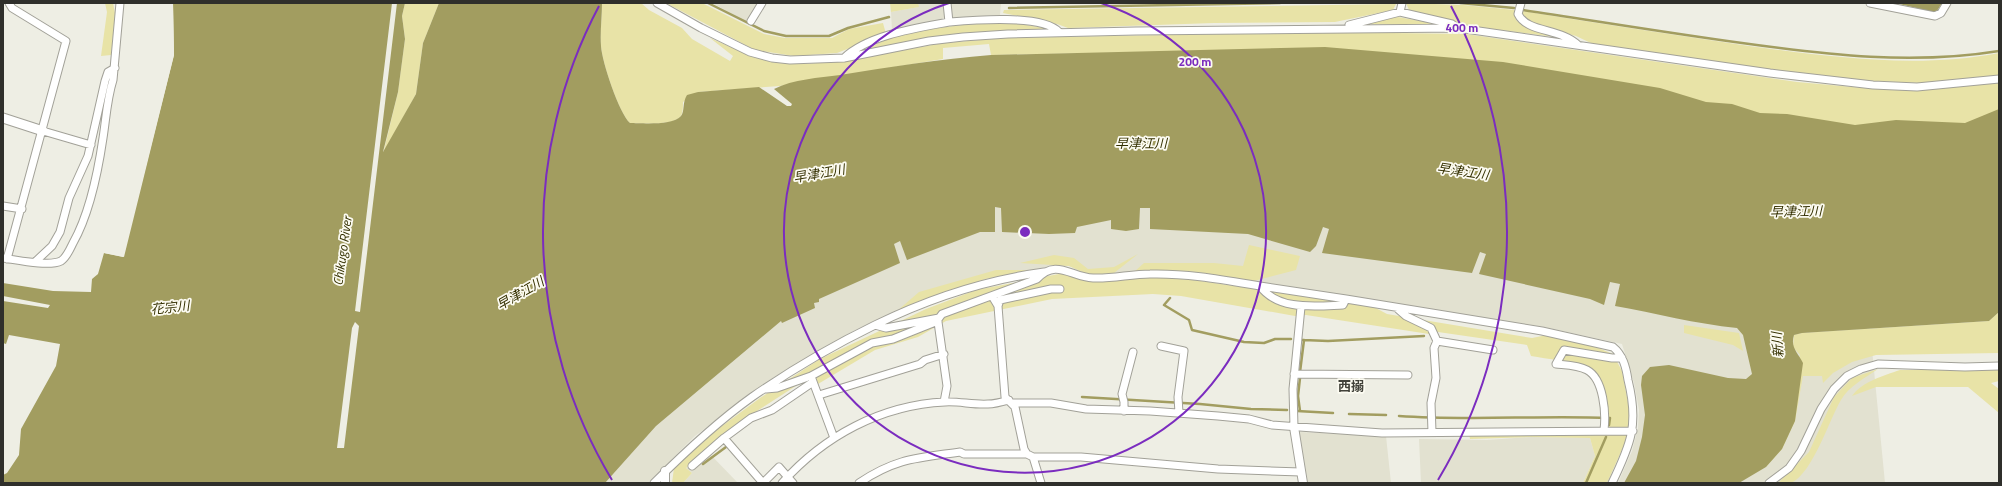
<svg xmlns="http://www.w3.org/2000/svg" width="2002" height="486" font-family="'Titillium Web','Noto Sans JP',sans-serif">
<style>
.built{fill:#e2e1d0}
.green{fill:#e8e3a7}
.water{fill:#a29d60}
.pier{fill:#eeeee4}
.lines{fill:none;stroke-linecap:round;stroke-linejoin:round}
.stream{stroke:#a29d60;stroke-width:2.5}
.minor-casing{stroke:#a2a198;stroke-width:9}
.tertiary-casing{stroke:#a2a198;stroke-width:10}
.secondary-casing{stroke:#a2a198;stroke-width:11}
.minor{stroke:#fff;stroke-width:7}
.tertiary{stroke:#fff;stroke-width:8}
.secondary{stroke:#fff;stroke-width:9}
.ring{fill:none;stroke:#7b2cbf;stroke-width:2}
.labels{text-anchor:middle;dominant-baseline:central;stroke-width:3.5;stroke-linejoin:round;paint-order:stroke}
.water-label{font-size:13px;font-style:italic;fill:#343000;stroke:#fcfbf1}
.neighbourhood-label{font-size:13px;font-weight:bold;fill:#414139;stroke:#fcfbf1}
.centre{fill:#7b2cbf;stroke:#fcfbf1;stroke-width:2}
.ring-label{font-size:12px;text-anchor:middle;font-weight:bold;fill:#7b2cbf;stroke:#fcfbf1;stroke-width:3.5;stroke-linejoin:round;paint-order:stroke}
</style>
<rect width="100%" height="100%" fill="#eeeee4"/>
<path class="built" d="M712 3H758L747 22Z
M918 3H945L946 17 926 26 892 31 891 12 918 7Z
M950 3H1001L1000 15 951 18Z
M1147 151 1870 329 1885 483H1618L1632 451 1638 428 1639 410 1634 383 1622 344 1544 327 1197 272 1153 270 1089 275 1069 266 1056 265 985 279 897 311 855 330 771 379 695 436 648 483H366L601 277Z
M1299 432 1386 436 1391 483H1308Z
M1531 437 1590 438 1595 456 1583 483H1421L1419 439 1487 440Z
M707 451 738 483H683L692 473 686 468Z"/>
<path class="green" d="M105 3H113L115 13 111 55 101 56 107 12Z
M405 3H439L423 43 416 94 383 154 398 92 405 39 402 16Z
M602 3H641L649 10 682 28 692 39 730 61 733 56 710 38 753 57 776 63 803 64 845 61 943 43 1005 38 1319 32 1466 34 1797 82 1875 89 1922 90 1999 83V133L1854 134 1162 52 991 55 989 44 943 48V59L780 86 698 92 683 102C683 107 683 114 680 117 671 126 642 123 630 123 619 113 602 62 601 46 600 32 602 17 602 3Z
M666 3H702L764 34 785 38H832L849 29 883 23 886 34 837 53 794 56 755 50Z
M890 3H918L919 7 891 12Z
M1406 3 1463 5 1515 10 1516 20 1524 26 1562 38 1461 25 1409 10Z
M1396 4 1393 10 1335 22 1214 23 1068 28 1057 24 1003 13 1004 10Z
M1522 11C1597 23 1673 35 1749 46 1831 57 1917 69 1999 53V76L1920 83 1833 79 1595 45 1576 36 1531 23 1523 18Z
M1398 17 1442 25 1358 24Z
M1009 22 1050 29 961 33 861 52 899 33 962 25Z
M1249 245 1300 256 1296 270 1254 281 1197 272 1153 270 1134 272 1144 263H1214L1243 266Z
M1138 254 1114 273 1089 275 1069 266 1020 263 1054 255 1074 258 1088 269 1114 267Z
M996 270H1031L985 279 897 311 919 292Z
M1064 273 1091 282 1154 277 1194 280 1372 306 1387 314 1532 338 1547 335 1591 345 1613 354 1622 371 1630 413 1625 443 1607 483H1583L1595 456 1590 438 1531 437 1470 439 1469 434 1604 433C1612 416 1606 375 1586 367 1572 361 1547 359 1531 356L1527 345 1438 332 1429 334 1306 315 1295 316 1181 296 1153 294 1052 299 946 321 918 337 875 350 818 384 814 370 802 376V382L746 418 686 468 692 473 683 483H672L674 468 714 432 760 398 820 359 926 309 976 290Z
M1999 312V353L1876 355 1852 362 1833 373 1823 383 1822 376H1803L1795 421 1782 449 1766 467 1800 355 1793 347 1794 335 1802 333 1989 321Z
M1684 325 1739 333 1743 351 1733 345 1684 333Z
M1878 369C1865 378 1849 386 1841 400 1829 420 1813 473 1791 483 1787 484 1782 483 1778 483L1809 452 1834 397 1852 378Z
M1900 370H1999V381L1991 383 1999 389V413L1968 387H1876L1852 396C1863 381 1883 376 1900 370Z"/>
<path class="water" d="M173 3H405L402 16 405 39 398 92 383 152 416 94 423 43 439 3H602C602 17 600 32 601 46 602 62 619 113 630 123 641 123 673 126 681 116 685 111 682 103 687 95L698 92 759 87 787 106H791L792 104 774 89C793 79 819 78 840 75 890 67 940 59 991 55L1325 47 1503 62 1660 88 1706 102 1732 104 1760 113 1787 114 1855 125 1896 120 1965 123 1999 109V312L1989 321 1802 333 1794 335C1790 347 1798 353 1803 363L1795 421 1782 449 1766 467 1739 483H1624L1636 461 1642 437 1645 415 1641 385 1642 376 1650 367 1669 365 1728 378 1746 379 1752 374 1743 335 1737 328C1696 324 1655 313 1615 306L1620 284 1610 282 1604 305 1590 299 1479 274 1486 254 1480 252 1472 273 1322 253 1329 229 1323 227 1316 246 1310 252 1248 234 1150 229V208H1140L1139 229 1126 231 1111 229V220L1077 227 1075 233 1049 234 1002 232 1001 208 995 207V232H980L907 260 900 241 894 244 900 263 819 299V302L814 303 815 308 782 323 781 321 656 426 605 483H3V475L7 473 19 455 21 429 56 366 60 344 9 335 6 344 3 343V301L48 308 50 305 3 296V283L53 291 91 292 92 279 98 274 104 253 124 257 174 55Z
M1895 3H1942L1937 11 1933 12Z"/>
<path class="pier" d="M171 3H173L174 55 123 257 104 253V251L122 254 172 54Z
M392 3H397L360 312 355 311Z
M355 322 359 326 344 448H337L352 328Z"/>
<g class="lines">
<path class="stream" d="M708 3 764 31 786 36H829L848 28 889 17
M1460 3 1514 8
M1009 8 1280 3
M1523 10C1596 21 1669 33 1742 43 1828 55 1913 65 1999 51
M1170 298 1164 305 1189 320 1192 330 1244 342 1264 343 1275 339H1291
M1304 340 1328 341 1424 336
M1300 372 1304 340H1301
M1300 378 1298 396 1300 411
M1082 397 1200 404 1251 409 1287 410
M1297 411 1333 413
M1349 414 1386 415
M1399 416C1469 421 1540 415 1610 418L1609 425
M703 464 726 447
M1586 483 1606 437"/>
<g class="minor-casing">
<path id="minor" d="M657 3 701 28 750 52 772 58 790 60 844 58 929 41 963 37 1008 34 1136 31 1458 28 1770 73 1873 85 1917 87 1999 79
M1521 3 1518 14C1527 33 1561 28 1578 45
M1870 3 1935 16 1941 13 1947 3
M1400 12 1402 3
M751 21 762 3
M949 22C973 20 1042 14 1059 32
M1349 25 1400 12 1452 24 1456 27
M844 58C868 35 917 28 949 22L947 3
M43 131 91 145
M3 206 22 209
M3 258C17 260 49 267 61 261 67 257 70 249 73 243 90 213 98 172 103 138 106 119 107 99 113 80L120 3
M7 259 66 41 12 8 9 3
M35 262 52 246 60 232 69 198 88 156 105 81 108 72 115 68
M1260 286 1346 299
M992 296 998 306 1005 397 1015 407 1024 449 1027 454 1033 457 1041 483
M998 306 1000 300 1051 289H1060
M1398 309 1406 316 1431 328 1437 341 1434 348 1436 378 1431 403 1432 432
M938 322 947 386 944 402
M875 325C928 299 986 280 1044 272
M1437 341 1493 350
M1161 346 1184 351 1178 397 1179 413
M1294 374 1408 375
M812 379 834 438
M766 389 777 388 811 376 872 343 893 339 938 321
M819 395 920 364 925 360 944 354
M1012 403H1051L1086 409 1150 411 1218 416 1249 419 1272 425 1382 433 1633 431
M1124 411V402L1122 394 1133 352
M1294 427 1293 389 1301 307
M1604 430C1606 414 1604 379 1587 370 1578 365 1566 365 1556 364L1564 350 1612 358H1622
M724 438 763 483 779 467 793 483
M1033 457H1081L1218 469 1301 472
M692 466 724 438 751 418 772 410 813 382
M654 483C684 453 717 422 752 397 791 370 832 346 875 325L886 328 939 318 942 314 1037 279C1056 258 1071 277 1093 278 1112 279 1131 274 1150 274 1187 273 1224 280 1260 286 1278 311 1315 306 1343 305L1346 299 1542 331 1613 347C1623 355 1626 367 1628 380 1639 424 1631 444 1612 483
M782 483C824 436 881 405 945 402 959 401 973 405 988 404 995 404 1002 402 1009 400
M859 483C896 458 918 458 960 452L964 454H1027
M1769 483 1789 468 1801 451 1821 409 1834 389 1847 376 1861 369 1878 364 1965 367 1999 366"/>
</g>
<g class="tertiary-casing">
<path id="tertiary" d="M1294 427 1303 483
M665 471V483"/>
</g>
<g class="secondary-casing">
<path id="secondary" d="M3 118 43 131"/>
</g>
<use href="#minor" class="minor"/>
<use href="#tertiary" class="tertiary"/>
<use href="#secondary" class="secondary"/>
</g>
<g class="ring">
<path d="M1101 3A241 241 0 1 1 949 3"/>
<path d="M612 480A482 482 0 0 1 599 6M1451 6A482 482 0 0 1 1438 480"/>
</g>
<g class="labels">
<g class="water-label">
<text x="1141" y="143">早津江川</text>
<text transform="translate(1463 171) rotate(8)">早津江川</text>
<text transform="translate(819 173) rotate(-10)">早津江川</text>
<text transform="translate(1796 211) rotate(-1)">早津江川</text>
<text transform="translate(342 251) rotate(-82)">Chikugo River</text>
<text transform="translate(520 293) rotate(-30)">早津江川</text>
<text transform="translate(170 307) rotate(-6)">花宗川</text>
<text transform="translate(1777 345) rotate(-94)">新川</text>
</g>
<g class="neighbourhood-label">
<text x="1351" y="386">西搦</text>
</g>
</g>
<circle cx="1025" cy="232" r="6" class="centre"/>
<g class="ring-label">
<text x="1462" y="32">400 m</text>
<text x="1195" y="66">200 m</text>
</g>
<rect width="2002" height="486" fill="none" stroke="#2f2f2b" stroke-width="8"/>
</svg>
